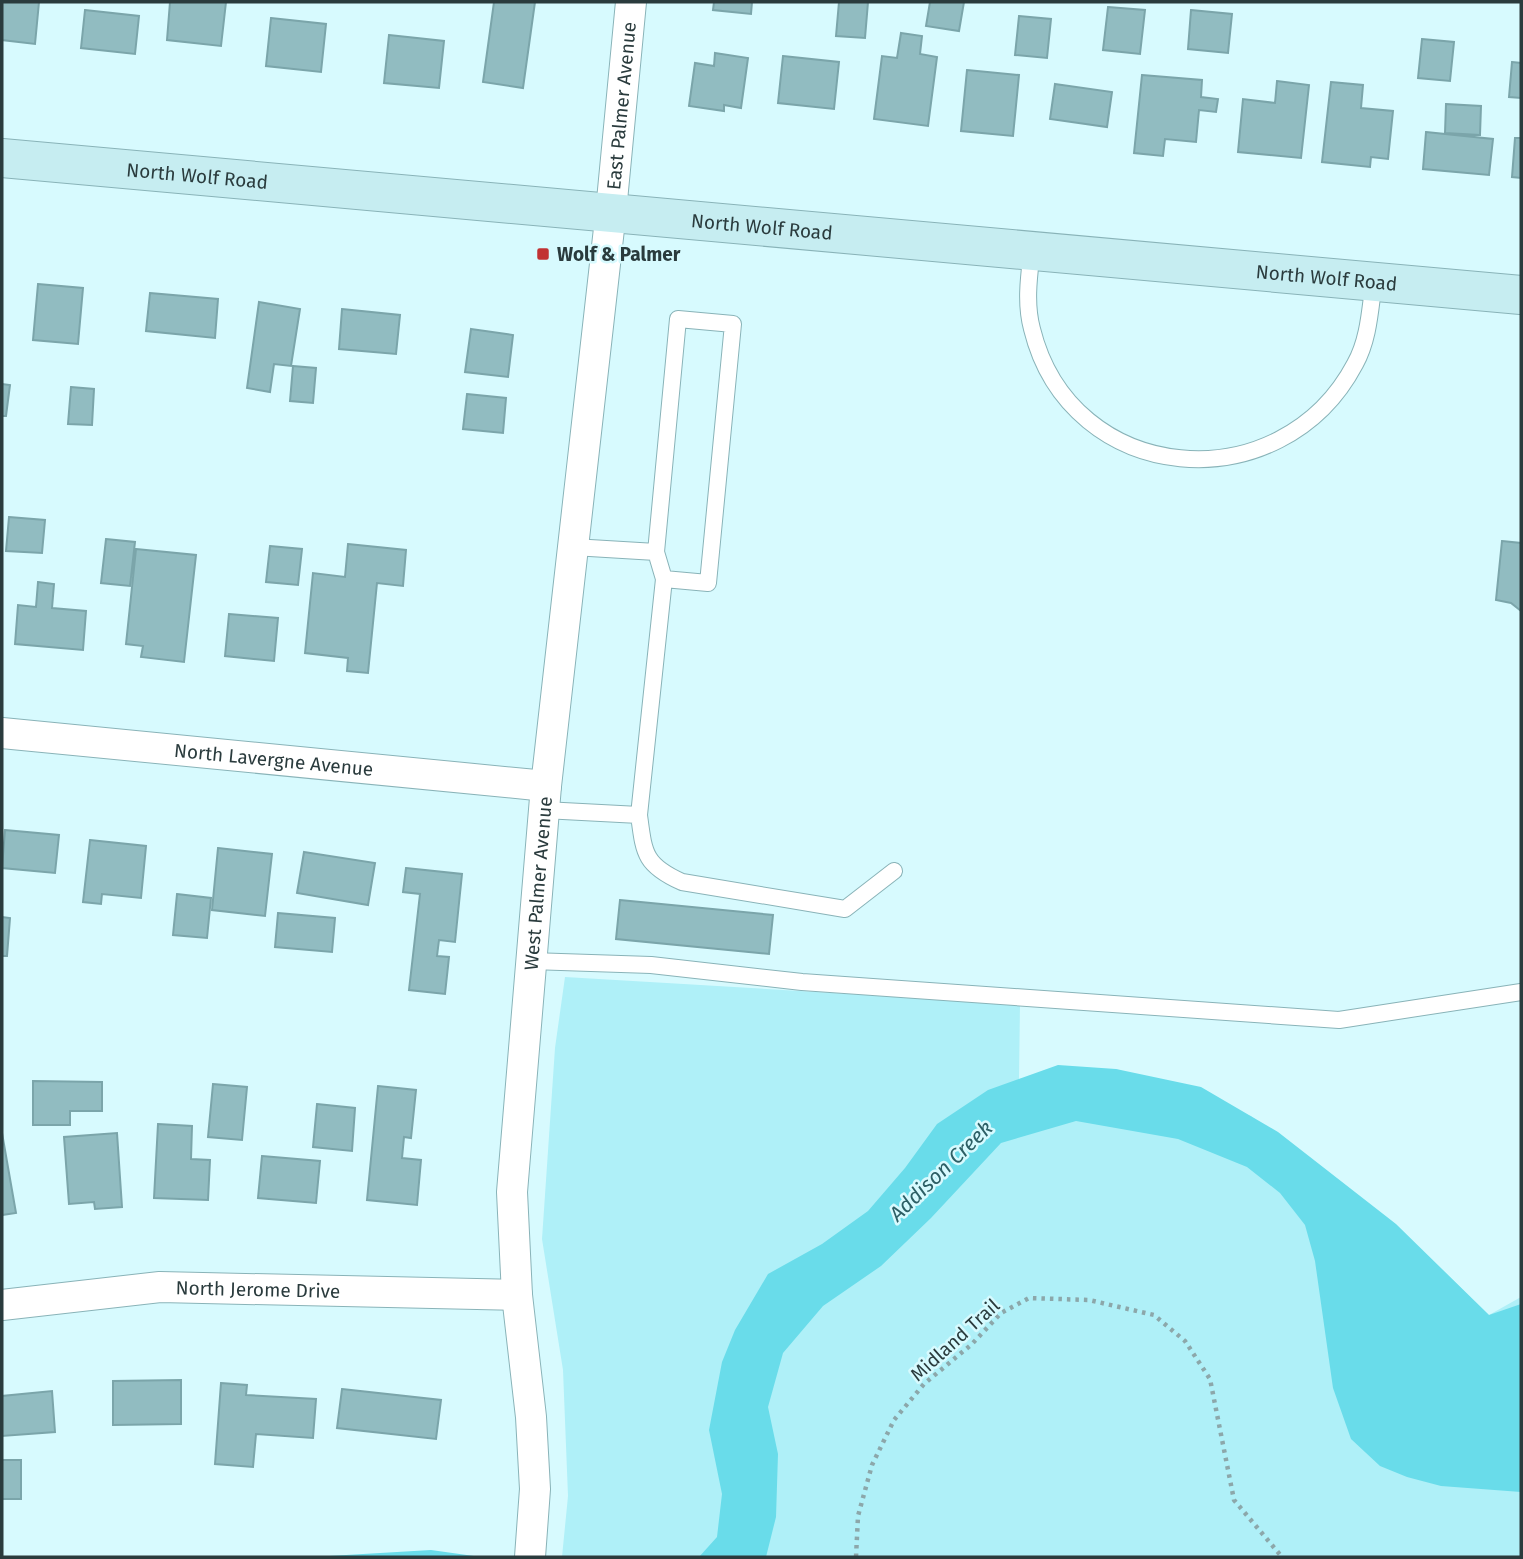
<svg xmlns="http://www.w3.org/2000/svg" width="1523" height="1559" font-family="'Fira Sans',sans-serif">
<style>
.green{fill:#aff0f8}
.water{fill:#69dcea}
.building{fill:#91bcc1;stroke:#7ba5aa;stroke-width:2}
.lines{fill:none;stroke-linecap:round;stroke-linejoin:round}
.lane-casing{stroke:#89b3b8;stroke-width:18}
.street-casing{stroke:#89b3b8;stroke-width:32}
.secondary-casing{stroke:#89b3b8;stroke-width:40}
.path{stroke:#8ca7aa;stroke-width:4.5;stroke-dasharray:3.5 5;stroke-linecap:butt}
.lane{stroke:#fff;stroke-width:16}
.street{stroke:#fff;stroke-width:30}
.secondary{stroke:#c6edf1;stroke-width:38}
.poi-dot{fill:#c13233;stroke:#d7fafe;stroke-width:2.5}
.labels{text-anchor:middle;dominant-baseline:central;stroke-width:5;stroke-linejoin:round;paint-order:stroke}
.street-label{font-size:19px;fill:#2a3b3d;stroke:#d7fafe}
.poi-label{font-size:19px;font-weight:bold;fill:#2a3b3d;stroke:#d7fafe;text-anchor:start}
.water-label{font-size:21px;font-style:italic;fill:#2d5f65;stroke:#d7fafe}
</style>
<rect width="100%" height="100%" fill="#d7fafe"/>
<path class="green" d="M565 977 1020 1004 1019 1079 1116 1069 1251 1116 1427 1255 1489 1315 1521 1297V1557H562L568 1496 563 1370 542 1239 555 1048Z"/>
<path class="water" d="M1058 1065 1116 1069 1201 1087 1278 1132 1396 1224 1489 1315 1521 1304V1492L1441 1486 1407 1477 1380 1466 1351 1439 1333 1388 1315 1261 1305 1225 1280 1193 1247 1167 1178 1139 1076 1121 1001 1143 931 1218 881 1266 823 1306 783 1353 768 1407 778 1454 776 1517 766 1557H699L717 1537 722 1494 709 1430 722 1362 735 1330 768 1274 822 1244 868 1211 905 1168 937 1124 988 1090Z
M431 1550 481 1557H312Z"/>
<path class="building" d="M2 2H39L35 44 2 40Z
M170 2H226L221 46 167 40Z
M494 2H535L523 88 483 82Z
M714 2H752L751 14 713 10Z
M839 2H868L865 38 836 36Z
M930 2H964L959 31 926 26Z
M1108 7 1145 10 1140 54 1103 50Z
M85 10 139 16 135 54 81 48Z
M1191 10 1232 14 1228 53 1188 49Z
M1019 16 1051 19 1047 58 1015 55Z
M271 18 326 24 321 72 266 66Z
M901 33 922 36 920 54 937 57 928 126 874 119 882 56 897 58Z
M389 35 444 41 439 88 384 83Z
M1422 39 1454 42 1450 81 1418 78Z
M715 53 748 58 741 108 724 105V111L689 106 695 63 714 66Z
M783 56 839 62 834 109 778 103Z
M1512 62 1521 63V98L1509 97Z
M967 70 1019 75 1013 136 961 131Z
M1142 75 1202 80 1201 97 1218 99 1216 112 1199 110 1196 142 1165 139 1163 156 1134 153Z
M1277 81 1309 85 1301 158 1238 152 1243 99 1275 103Z
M1331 82 1363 85 1361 108 1393 111 1388 159 1371 157 1370 167 1322 162Z
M1055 84 1112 92 1107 127 1050 119Z
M1446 104 1481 106 1480 135 1445 133Z
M1426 132 1493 139 1489 175 1423 169Z
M1515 138H1521V178L1512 177Z
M38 284 83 288 78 344 33 340Z
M150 293 218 299 215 338 146 331Z
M259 302 300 309 291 366 274 364 270 392 247 388Z
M342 309 400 315 396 354 339 349Z
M471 329 513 335 508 377 465 372Z
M293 366 316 368 313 403 290 401Z
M2 384 10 385 6 416H2Z
M71 387 94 389 92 425 68 424Z
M467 394 506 398 503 433 463 429Z
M9 517 45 520 42 553 6 551Z
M106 539 135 542 130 586 101 583Z
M1502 541 1521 543V611L1511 603 1496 600Z
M348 544 406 550 403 586 377 583 368 673 347 671 348 658 305 653 313 573 345 577Z
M270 546 302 549 298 585 266 582Z
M136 549 196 555 184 662 141 657 143 646 126 644Z
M38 582 54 584 52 608 86 611 83 650 15 644 18 605 36 607Z
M229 614 278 618 274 661 225 656Z
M5 830 59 835 55 873 2 868Z
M90 840 146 846 141 898 102 894 101 904 83 902Z
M218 848 272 854 265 916 212 910Z
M304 852 375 863 368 905 297 893Z
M406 868 462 874 455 942 439 940 437 956 449 957 445 994 409 990 420 894 403 892Z
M177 894 211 898 207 938 173 935Z
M620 900 773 915 769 954 616 939Z
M278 913 335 918 332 952 275 947Z
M2 917 10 918 7 956H2Z
M33 1081 102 1082V1111H70V1125H33Z
M213 1084 247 1087 242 1140 208 1137Z
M378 1086 416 1090 411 1138 404 1137 402 1158 421 1160 417 1205 367 1200Z
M317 1104 355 1108 352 1151 313 1147Z
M158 1124 192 1126 191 1159 210 1160 208 1200 154 1198Z
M2 1133 16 1213 2 1215Z
M117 1133 122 1207 95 1209 94 1202 69 1204 64 1137Z
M262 1156 320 1161 316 1203 258 1198Z
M181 1380V1424L113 1425V1381Z
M221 1383 247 1385 246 1395 316 1399 313 1438 256 1434 253 1467 215 1464Z
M342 1389 441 1400 436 1439 337 1428Z
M52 1391 55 1432 2 1436V1396Z
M2 1460H21V1499H2Z"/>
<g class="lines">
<g class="lane-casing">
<path id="lane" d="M1032 250C1029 276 1025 303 1032 329 1071 487 1281 504 1355 364 1369 339 1370 309 1374 281
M573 547 656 552
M544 810 639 815 664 579 656 552 678 319 733 324 708 583 664 579
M639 815C644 853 644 865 682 882L845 909 894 871
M531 961 651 965 802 982 1339 1020 1521 992"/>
</g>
<g class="street-casing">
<g id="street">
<path id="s1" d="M2 733 546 786"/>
<path id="s2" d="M2 1305 160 1287 517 1295"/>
<path id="s3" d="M530 1557 535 1489 531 1417 517 1295 512 1192 546 786 611 211 631 2"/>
</g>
</g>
<g class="secondary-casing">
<g id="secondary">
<path id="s4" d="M2 158 1521 295"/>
</g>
</g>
<path class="path" d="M856 1557 858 1516 872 1465 894 1420 924 1384 972 1344 1001 1313 1029 1298 1089 1300 1154 1315 1185 1341 1210 1379 1234 1500 1282 1557"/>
<use href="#lane" class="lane"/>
<use href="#street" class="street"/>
<use href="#secondary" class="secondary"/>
</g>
<rect class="poi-dot" x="536" y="247" width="14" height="14" rx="3.5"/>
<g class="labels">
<g class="street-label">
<text stroke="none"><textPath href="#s3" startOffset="1458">East Palmer Avenue</textPath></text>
<text stroke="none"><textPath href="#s4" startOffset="196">North Wolf Road</textPath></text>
<text stroke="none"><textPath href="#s4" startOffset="763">North Wolf Road</textPath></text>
<text stroke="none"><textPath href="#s4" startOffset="1330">North Wolf Road</textPath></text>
<text stroke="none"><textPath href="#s1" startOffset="273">North Lavergne Avenue</textPath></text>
<text stroke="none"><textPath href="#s3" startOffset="676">West Palmer Avenue</textPath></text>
<text stroke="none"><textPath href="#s2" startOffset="257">North Jerome Drive</textPath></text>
<text transform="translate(955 1340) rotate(-42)">Midland Trail</text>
</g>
<g class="poi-label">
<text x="557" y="254">Wolf &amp; Palmer</text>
</g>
<g class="water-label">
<text transform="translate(941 1171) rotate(-44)">Addison Creek</text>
</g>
</g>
<rect width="1523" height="1559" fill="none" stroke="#2a3b3d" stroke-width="7"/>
</svg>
